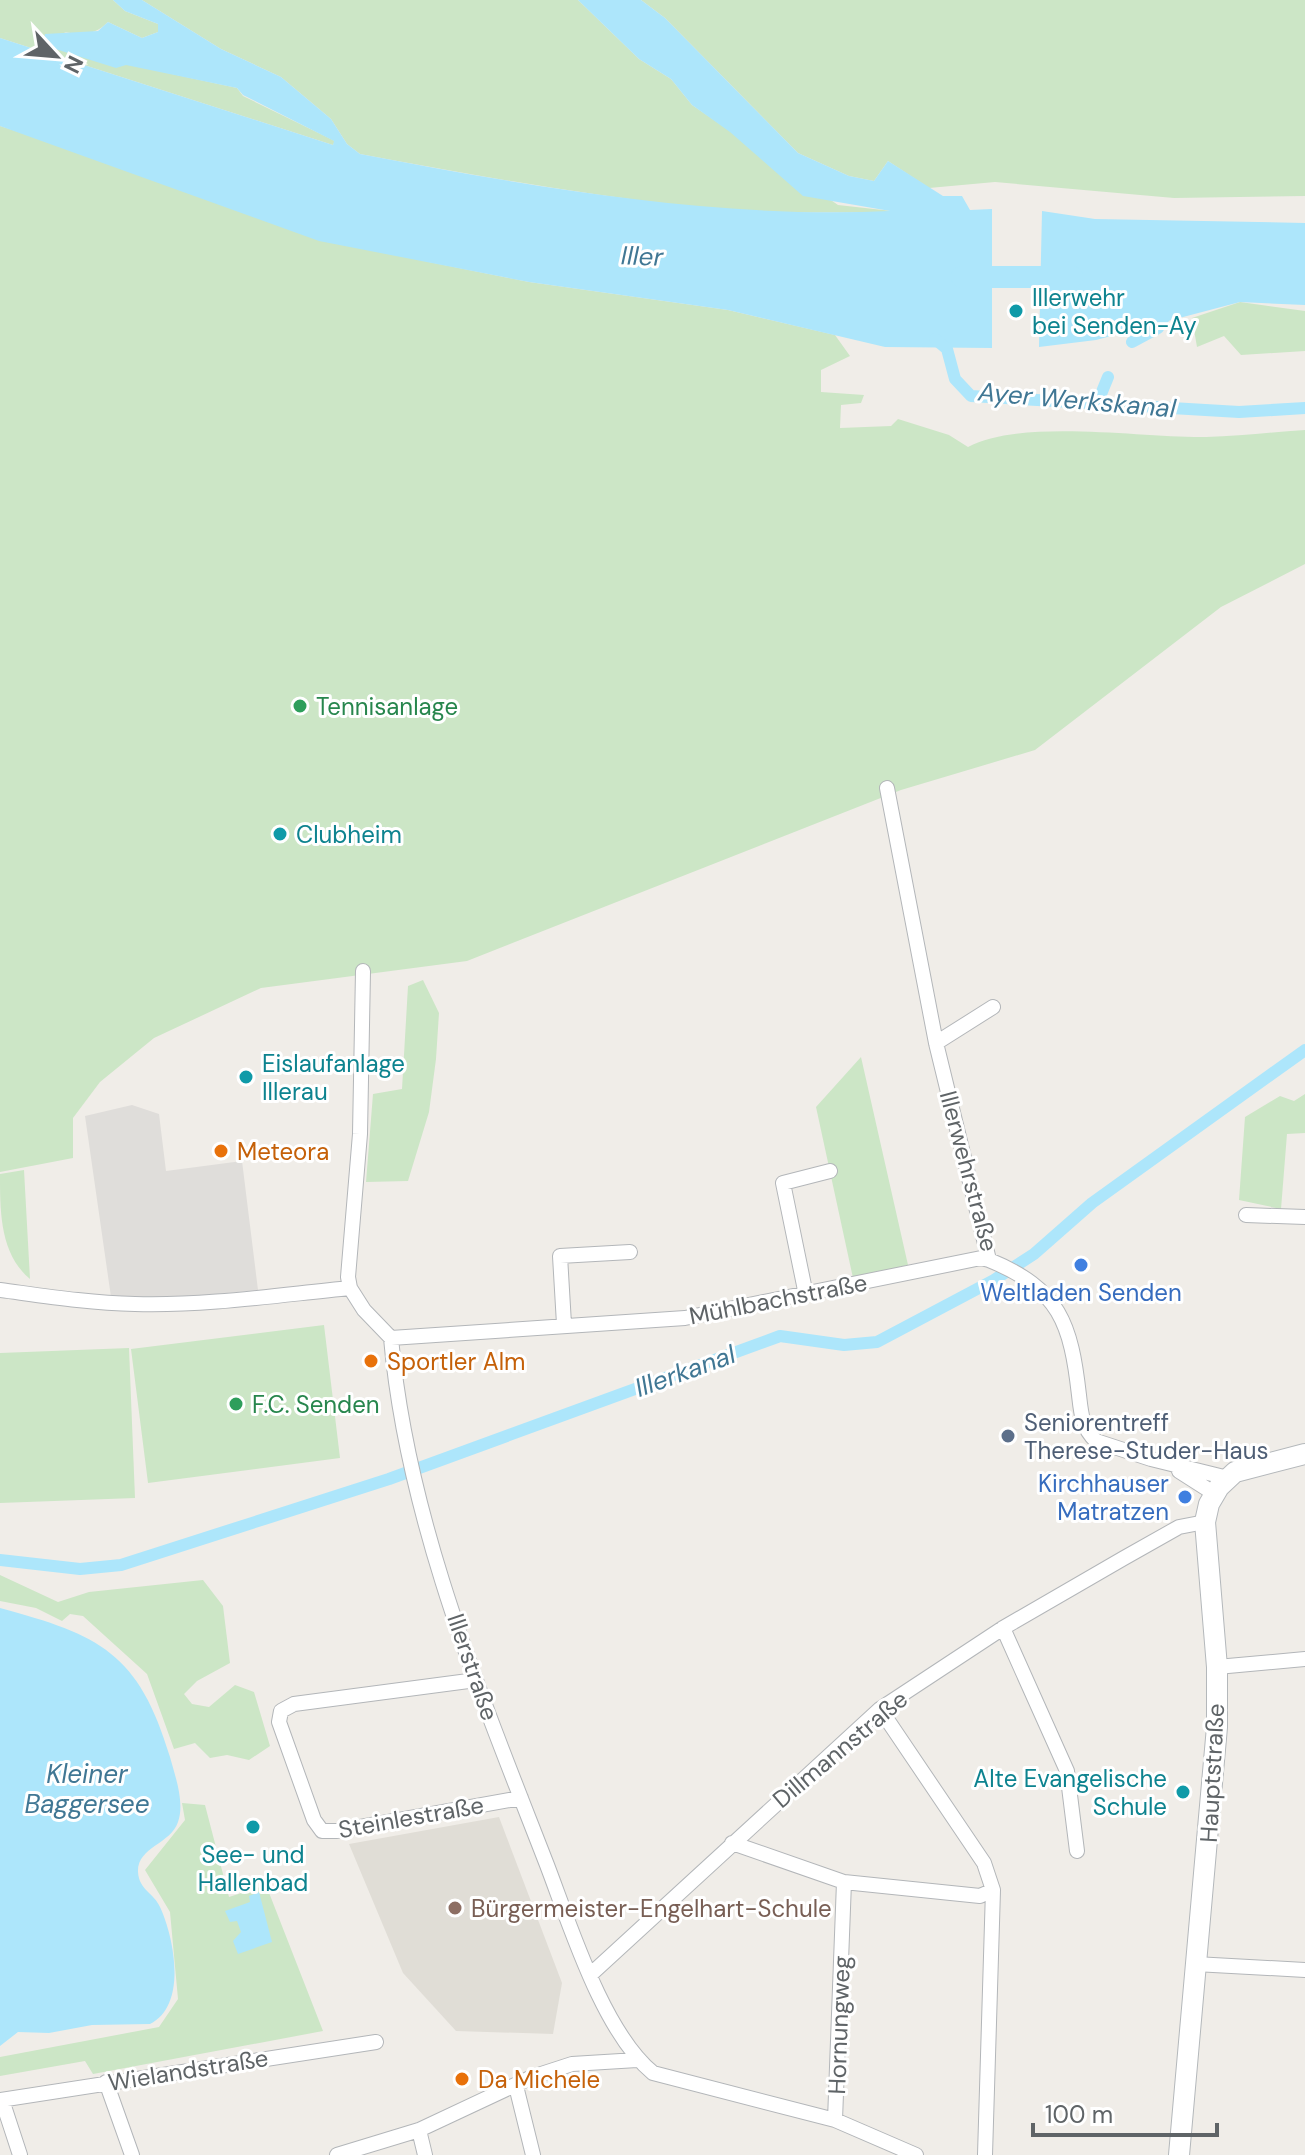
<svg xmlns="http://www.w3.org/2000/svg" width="1305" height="2155" font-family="'DM Sans',sans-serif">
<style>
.industrial{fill:#dfddda}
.education{fill:#e0ddd6}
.green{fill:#cce6c6}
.water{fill:#ade6fb}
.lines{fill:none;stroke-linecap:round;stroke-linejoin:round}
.canal{stroke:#ade6fb;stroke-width:12}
.river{stroke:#ade6fb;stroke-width:22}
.street-casing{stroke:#b3b6b9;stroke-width:16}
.secondary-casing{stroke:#b4b8bb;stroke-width:22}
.street{stroke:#fff;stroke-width:14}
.secondary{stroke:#fff;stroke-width:20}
.culture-dot{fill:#0f9aa8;stroke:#fff;stroke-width:3}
.leisure-dot{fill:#2e9e5b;stroke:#fff;stroke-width:3}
.food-dot{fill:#e8710a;stroke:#fff;stroke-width:3}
.shop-dot{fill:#3f7fe0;stroke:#fff;stroke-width:3}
.service-dot{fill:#5c6f8a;stroke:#fff;stroke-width:3}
.education-dot{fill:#8d6e63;stroke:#fff;stroke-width:3}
.labels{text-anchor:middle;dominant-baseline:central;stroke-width:6;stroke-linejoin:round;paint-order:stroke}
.culture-label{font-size:24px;fill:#0d838f;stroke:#fff;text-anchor:start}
.leisure-label{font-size:24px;fill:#27864d;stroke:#fff;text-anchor:start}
.food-label{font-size:24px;fill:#c56008;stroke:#fff;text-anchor:start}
.street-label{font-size:24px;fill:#5f6467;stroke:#fff}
.shop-label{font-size:24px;fill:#366cbe;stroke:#fff}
.service-label{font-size:24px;fill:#4e5e75;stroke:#fff;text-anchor:start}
.education-label{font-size:24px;fill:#785e54;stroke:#fff;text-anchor:start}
.water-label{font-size:26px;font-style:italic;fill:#407794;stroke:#fff}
</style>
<rect width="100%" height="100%" fill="#f0ede8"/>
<path class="industrial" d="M132 1105 159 1114 166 1171 242 1161 258 1290 164 1299 111 1297 85 1116Z"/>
<path class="education" d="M499 1817 562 1983 553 2034 456 2031 403 1973 349 1844Z"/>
<path class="green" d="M0 0H113L125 11 158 24V32L142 38 108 22C94 36 82 35 64 32L126 64 237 88 243 96 335 141 333 145 0 38Z
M142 0H578L639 59 671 79 692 105 838 205 901 212C830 212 758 215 687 206 577 194 468 174 360 154L347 144 331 119 281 77 221 49Z
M641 0H1305V196L1174 198 995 182 929 188 888 161 874 181 849 176 798 153 665 18Z
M0 126 429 262 529 282 728 310 835 335 850 356 821 370V392L864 395 861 403 841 405 840 428 891 426 898 419 949 435 968 447C1022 418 1142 438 1206 437 1239 436 1272 432 1305 430V564L1221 607 1035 750 901 790 467 961 261 988 154 1038 100 1082 73 1118V1158L0 1172Z
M1240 302 1305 311V351L1241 355 1224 336 1197 347 1192 318Z
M423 980 439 1013 436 1059 429 1112 408 1181 366 1182 373 1094 402 1089 408 986Z
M861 1057 908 1265 853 1278 816 1107Z
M1305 1094V1133L1287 1134 1281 1209 1239 1200 1245 1117 1280 1096 1294 1101Z
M24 1170 30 1279C0 1254 0 1212 0 1174Z
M324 1325 340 1458 148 1483 131 1349Z
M129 1348 135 1498 0 1503V1353Z
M0 1575 58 1602 89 1592 203 1580 223 1606 230 1663 197 1681 184 1694 192 1704 209 1707 235 1685 254 1692 270 1746 249 1760 227 1755 210 1758 195 1743 174 1749 147 1674 83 1616 70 1614 62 1621 36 1608 0 1601Z
M182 1803 205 1805 229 1897 266 1885 323 2031 93 2074 85 2061 0 2076V2057L159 2027 178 1999 170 1912 145 1870 185 1820Z"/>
<path class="water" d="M113 0H142L221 49 281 77 331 119 347 144 360 154C535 187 712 219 890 211L803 196 730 132 692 105 671 79 639 59 578 0H641L665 18 798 153 849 176 874 181 888 161 943 196H962L970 210 992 209V348L885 347 728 310 529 282 319 241 0 126V38L333 145 334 141 243 95 237 88 126 65 116 68 49 47 44 40 45 34 98 31 108 22 142 38 158 32V24L125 11Z
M1042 211 1095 219 1305 223V305L1240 302 1096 340 1039 347Z
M0 1608C100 1635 139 1653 170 1757 175 1776 185 1802 178 1822 171 1844 137 1847 138 1872 139 1890 154 1893 160 1907 174 1937 188 2005 150 2024L92 2025 49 2033 18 2032 0 2046Z
M259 1892 272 1942 238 1954 233 1941 241 1932 237 1921 230 1922 225 1911 250 1902 249 1896Z"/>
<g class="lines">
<path class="canal" d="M935 339 947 349 955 379 971 396 1239 412 1305 408
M1132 342 1158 328 1167 312
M1097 404 1108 377
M0 1560 80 1569 121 1565 389 1479 780 1336 844 1345 877 1342 994 1280 1034 1254 1092 1203 1305 1050"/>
<path class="river" d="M962 277H1072"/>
<g class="street-casing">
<path id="street" d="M887 788 936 1043 989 1260C1060 1289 1071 1324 1079 1395 1081 1413 1082 1428 1096 1441L1151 1459 1228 1478
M363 971 360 1134 348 1277 350 1288 364 1310 391 1338C407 1520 481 1695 547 1865 570 1925 603 2032 653 2073L835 2120 916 2155
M936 1043 993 1007
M1246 1215 1305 1217
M0 1290C45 1296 89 1303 135 1304 206 1306 278 1295 350 1288
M806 1295 783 1183 830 1171
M564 1324 560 1256 630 1252
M391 1338 685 1318 981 1258 989 1260
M1179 1471 1215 1494
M1003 1628 1067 1771 1077 1851
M1217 1667 1305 1659
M476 1680 294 1704 281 1711 279 1722 314 1820 322 1831H337L521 1798
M880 1709 984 1863 993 1890 985 2155
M732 1843 844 1882 980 1896 993 1890
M1195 1964 1305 1970
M590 1975 880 1709 1003 1628 1124 1558 1179 1527 1205 1522
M106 2082 132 2155
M516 2086 533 2155
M0 2100 376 2042
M2 2100 20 2155
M835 2120 844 1882
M419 2130 425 2155
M337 2155 419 2130 532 2077 572 2064 637 2060"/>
</g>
<g class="secondary-casing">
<path id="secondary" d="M1179 2155 1217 1727V1667L1205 1522 1209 1504 1219 1487 1235 1472 1305 1454"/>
</g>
<use href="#street" class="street"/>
<use href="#secondary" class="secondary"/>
</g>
<g class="culture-dot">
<circle cx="1016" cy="311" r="8"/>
<circle cx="280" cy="834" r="8"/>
<circle cx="246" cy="1077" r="8"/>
<circle cx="1183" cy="1792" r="8"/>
<circle cx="253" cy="1827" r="8"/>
</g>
<g class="leisure-dot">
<circle cx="300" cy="706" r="8"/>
<circle cx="236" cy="1404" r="8"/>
</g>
<g class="food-dot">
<circle cx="221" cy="1151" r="8"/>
<circle cx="371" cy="1361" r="8"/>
<circle cx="462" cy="2079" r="8"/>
</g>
<g class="shop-dot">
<circle cx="1081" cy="1265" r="8"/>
<circle cx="1185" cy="1497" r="8"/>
</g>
<circle class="service-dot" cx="1008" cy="1436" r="8"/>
<circle class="education-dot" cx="455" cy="1908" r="8"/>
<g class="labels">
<g class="culture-label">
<text x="1032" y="297">Illerwehr<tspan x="1032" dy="28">bei Senden-Ay</tspan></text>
<text x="296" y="834">Clubheim</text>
<text x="262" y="1063">Eislaufanlage<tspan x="262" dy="28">Illerau</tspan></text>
<text x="1167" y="1778" text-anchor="end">Alte Evangelische<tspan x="1167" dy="28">Schule</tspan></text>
<text x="253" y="1854" text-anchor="middle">See- und<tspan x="253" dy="28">Hallenbad</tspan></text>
</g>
<g class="leisure-label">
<text x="316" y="706">Tennisanlage</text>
<text x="252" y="1404">F.C. Senden</text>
</g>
<g class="food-label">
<text x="237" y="1151">Meteora</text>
<text x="387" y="1361">Sportler Alm</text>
<text x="478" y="2079">Da Michele</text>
</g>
<g class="street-label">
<text transform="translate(969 1171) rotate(75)">Illerwehrstraße</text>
<text transform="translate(778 1299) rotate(-11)">Mühlbachstraße</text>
<text transform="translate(473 1667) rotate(71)">Illerstraße</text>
<text transform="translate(840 1749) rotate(-40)">Dillmannstraße</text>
<text transform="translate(1212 1773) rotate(-87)">Hauptstraße</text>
<text transform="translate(411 1817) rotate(-10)">Steinlestraße</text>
<text transform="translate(839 2025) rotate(-88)">Hornungweg</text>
<text transform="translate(188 2070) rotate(-9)">Wielandstraße</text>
</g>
<g class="shop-label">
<text x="1081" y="1292">Weltladen Senden</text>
<text x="1169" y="1483" text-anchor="end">Kirchhauser<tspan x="1169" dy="28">Matratzen</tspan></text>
</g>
<g class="service-label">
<text x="1024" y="1422">Seniorentreff<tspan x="1024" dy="28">Therese-Studer-Haus</tspan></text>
</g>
<g class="education-label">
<text x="471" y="1908">Bürgermeister-Engelhart-Schule</text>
</g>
<g class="water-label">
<text transform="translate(642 256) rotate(2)">Iller</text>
<text transform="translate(1077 400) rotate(5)">Ayer Werkskanal</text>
<text transform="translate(685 1371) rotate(-20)">Illerkanal</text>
<text x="87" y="1774">Kleiner<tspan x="87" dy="30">Baggersee</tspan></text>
</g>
</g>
<g transform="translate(56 56) rotate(116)" stroke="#ffffff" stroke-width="6" paint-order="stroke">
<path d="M0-6L14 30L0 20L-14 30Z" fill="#5f6467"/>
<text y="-12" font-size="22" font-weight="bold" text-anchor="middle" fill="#5f6467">N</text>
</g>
<path d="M1033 2123v12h184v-12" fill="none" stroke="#5f6467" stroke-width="4"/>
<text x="1045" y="2123" font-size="24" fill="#5f6467" stroke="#ffffff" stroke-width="6" paint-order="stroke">100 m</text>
</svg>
